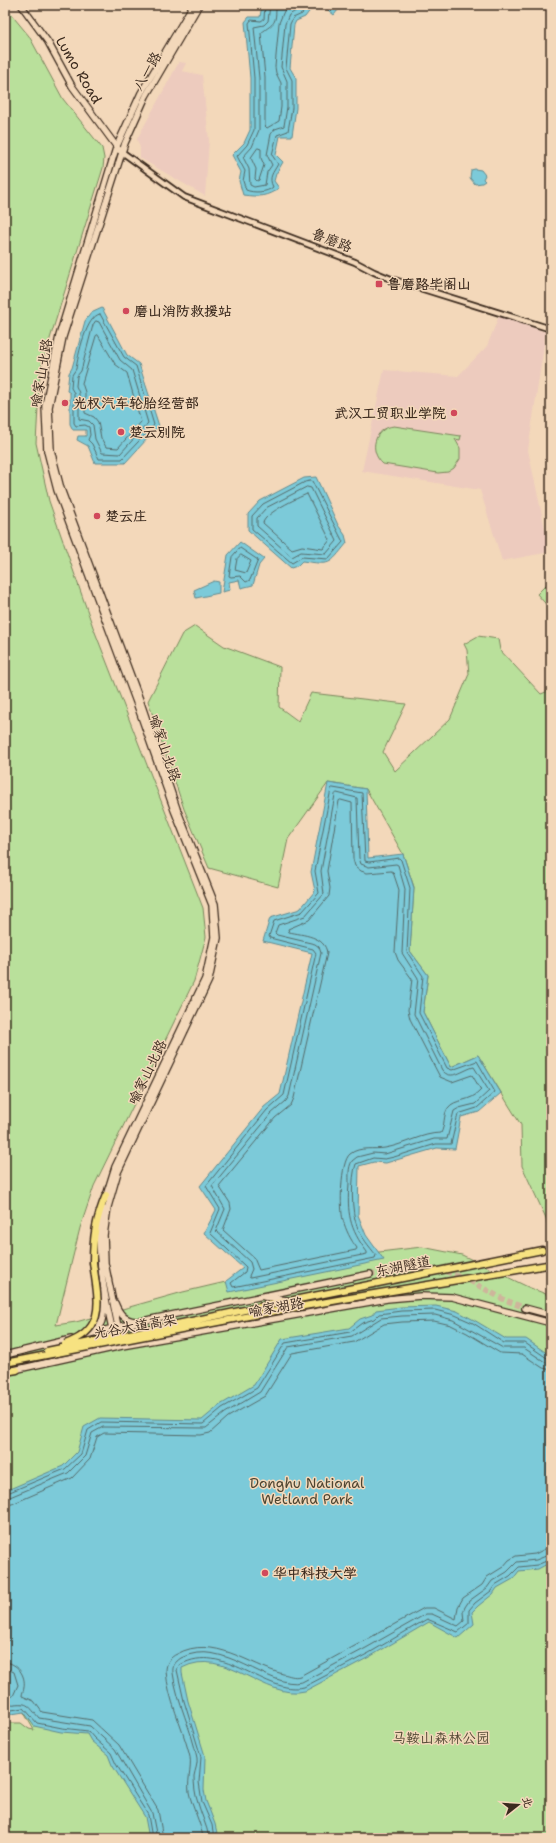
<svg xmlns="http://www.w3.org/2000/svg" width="556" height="1843" font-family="'Shantell Sans','LXGW WenKai TC',sans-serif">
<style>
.built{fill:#edcbbe}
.green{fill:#b9e09b;stroke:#7a855c}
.water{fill:#7ccad9;stroke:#628a8e}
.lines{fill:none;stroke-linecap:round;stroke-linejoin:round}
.shore{stroke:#556a69;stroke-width:1}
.secondary-tunnel{stroke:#ceb59b;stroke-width:5.5;stroke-dasharray:5.5 3;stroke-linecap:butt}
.trunk-tunnel{stroke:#ceb59b;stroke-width:6;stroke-dasharray:6 3;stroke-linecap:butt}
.tertiary-casing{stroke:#3b2a1e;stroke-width:8}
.secondary-casing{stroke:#3b2a1e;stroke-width:8}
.trunk-casing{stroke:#3b2a1e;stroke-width:9}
.tertiary{stroke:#f3d8ba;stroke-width:4.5}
.secondary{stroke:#f3d8ba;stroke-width:5.5}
.trunk{stroke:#f7e281;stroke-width:6}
.trunk-bridge-casing{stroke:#3b2a1e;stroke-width:9;stroke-linecap:butt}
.trunk-bridge{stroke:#f7e281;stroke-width:6}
.poi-dot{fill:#d1495b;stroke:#f3d8ba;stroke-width:1.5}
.labels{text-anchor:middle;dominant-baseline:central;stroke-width:3;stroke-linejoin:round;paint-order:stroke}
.street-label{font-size:14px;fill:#3b2a1e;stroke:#f3d8ba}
.poi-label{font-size:14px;font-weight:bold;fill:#3b2a1e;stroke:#f3d8ba;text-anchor:start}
.park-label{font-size:14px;fill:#4e4531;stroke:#f3d8ba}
</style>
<rect width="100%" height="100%" fill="#f3d8ba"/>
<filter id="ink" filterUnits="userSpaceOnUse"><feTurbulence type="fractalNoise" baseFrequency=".025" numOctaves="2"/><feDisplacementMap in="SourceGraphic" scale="8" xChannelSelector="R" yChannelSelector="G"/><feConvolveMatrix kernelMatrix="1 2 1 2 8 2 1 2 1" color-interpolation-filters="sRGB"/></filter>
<g filter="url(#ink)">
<path class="built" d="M179 62 186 63 182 71 202 75 209 140 205 196 140 158V148L137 139Z
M499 316 546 332 528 450 550 552 502 561 480 490 362 471 384 370 458 376 487 346Z"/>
<path class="green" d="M5 7 29 36 63 99 102 148 104 158 103 168 40 371 36 443 49 501 93 627 203 908 206 937 194 981 94 1186 80 1228 56 1325 76 1322 183 1292 328 1258 422 1247 462 1255 528 1287 551 1296V1838H5V1723H21L29 1729 34 1730 5 1680Z
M394 426 461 436 460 440 455 439 460 448V459L454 468 448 472 438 473 383 464C368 451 374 428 394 426Z
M551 580V610L537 594Z
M195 626 224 646 280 667 279 707 298 721 311 693 406 704 383 752 395 771 450 719 469 674 467 650 464 644 478 636 498 639 500 650 541 694 551 690V1240L546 1218 522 1166 521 1125 478 1055 451 1067 423 1012 428 975 410 951 414 887 403 854 366 789 328 783 288 839 278 887 209 868 184 809 148 701 182 634Z"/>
<path class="water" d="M262 5H314L305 17 296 21 294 25 290 68 296 78V108L292 136H280L276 155 283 162 276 174 274 181 279 188C267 197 258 197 243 195L239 181 241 172 232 155 244 143 250 130V78L245 22 249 17H260Z
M322 5H342L334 15Z
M475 169 481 170 485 175 483 179 485 181 482 183 475 184 470 178 471 170Z
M102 308 127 355 139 364 159 426 125 463H95L88 446 77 440 78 436H86V430H73L70 424V393L67 391 69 373 72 368 85 321 91 313Z
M316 477 338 525 345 535 347 543C328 566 332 565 302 561L297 566 291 568 248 530V514L260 501 304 478Z
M240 542 264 559 259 565 253 585 241 588 239 580 229 582 230 590 222 592 228 555Z
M214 581 219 582V593L196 598 194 590Z
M328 783 366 789 368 858 403 854 414 888 410 951 428 975 423 1012 451 1067 478 1055 501 1093 479 1112 461 1117 455 1149 437 1148 386 1163 374 1162 359 1166 358 1215 366 1235 384 1260 229 1292 226 1281 243 1268 204 1233 216 1210 200 1186 264 1107 280 1094 312 953 263 941 270 918 300 909 315 891 311 872Z
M436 1306 457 1311 474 1320 506 1339H526L551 1356V1562L538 1569 519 1571 513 1579 497 1588 493 1594 478 1606 472 1612 474 1624 458 1638 429 1622 371 1656 305 1691C265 1701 225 1645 182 1668V1673L188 1701 205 1756 204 1790 206 1801 215 1824 218 1838H149L145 1817 112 1765 108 1755 91 1741 87 1734 61 1732 34 1726 24 1712 5 1715V1691L9 1685 5 1672V1491L63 1466 77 1452 84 1427 100 1418 202 1420 220 1405 254 1385 282 1339 349 1328 360 1319 372 1315 376 1310 401 1307Z"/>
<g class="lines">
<path class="shore" d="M265 5 264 19 261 21 251 20 249 23 254 78V130L247 145 237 156 245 171 243 181 246 190C253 193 267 193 273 187 268 177 273 173 278 164L272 155 277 135 288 131 292 108V80L286 68 290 24 293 18 302 14 309 5
M270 5 268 21 264 25 254 27 259 78V130L252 147 243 157 249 169 250 185 254 187 265 185 267 172 272 165 267 155 271 134 275 129 284 126 287 107V81L281 67 285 24 289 15 299 9 303 5
M276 5C276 25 275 22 261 33L265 77V126L267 128 279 121 281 107V83L276 73 275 67 279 23 284 11 294 5
M258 148 261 149V158L264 165 259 180 257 181 255 179 256 169 251 158Z
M100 314 124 357 136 366 154 425 122 459H99L92 444 88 440 90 435 89 427 85 425 76 426 74 423V393L71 388 72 375 76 369C78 356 86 316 100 314Z
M96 321 99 322 120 360 132 370 148 423 120 454 102 453 95 439 93 425 89 421 79 419V393L76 386 77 376 81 371 93 325Z
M98 335 115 364 127 373 141 422 118 448 106 447 101 438 98 422 94 417 85 413V392L82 383 96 336Z
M312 481 343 542 328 559 302 557 292 563 252 529V516L263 504 305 482Z
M307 487 311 488 337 541 326 554 301 552 292 557 257 526V518L266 508Z
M307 494 330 540 323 549 302 546 292 549 263 523C265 513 297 498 307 494Z
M240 548 258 560 250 580 246 582 240 576 231 577 229 576 232 557Z
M241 555 251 561 246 573 235 570 237 559Z
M333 788 362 793 365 861 369 862 399 858 401 860 410 888 407 952 423 976 419 1013 447 1068 452 1070 477 1061 495 1092 477 1108 458 1114 451 1144H436L394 1157 385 1159 373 1158 356 1164C351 1178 351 1212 357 1226 361 1237 369 1246 376 1255L375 1258 233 1287 231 1283 245 1272 246 1267 210 1233 220 1209 206 1186 267 1110 284 1095 316 953 313 949 270 938 269 936 274 921 302 912 319 893 315 871 331 789Z
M337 793 357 798 359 858 361 864 369 867 396 864 398 865 405 889 402 953 418 978 414 1014 442 1070C451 1082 464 1069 474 1067L489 1091 475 1104 459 1108 454 1111 447 1139H434L385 1154 373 1153 357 1157 352 1161C348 1168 349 1176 349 1183 347 1213 349 1228 367 1252V1254L250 1278 249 1276 252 1269 250 1262 216 1231 225 1209 212 1186 271 1114 286 1101 289 1096 321 953 319 947 315 944 277 935 275 933 278 925 305 916 324 894 321 871 335 795Z
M341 800 352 803 353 859 355 866 361 871 367 873 391 871 393 872 399 890 395 952 398 960 412 979 408 1010 410 1019 440 1077 452 1082 472 1075 481 1090C470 1103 455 1098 448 1108 443 1115 445 1126 441 1133 422 1133 404 1145 385 1148 374 1150 360 1146 350 1154 340 1162 340 1209 343 1220 346 1230 350 1239 357 1248L356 1250 259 1270 254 1258 223 1230 231 1209 230 1203 219 1186 275 1118 291 1105 294 1098 327 953C325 936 303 935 289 932L288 929 309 920 329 896 330 888 327 871 339 801Z
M5 1494 65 1469 81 1454 88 1430 101 1422 203 1424 222 1408 257 1388 285 1343 350 1332 362 1323 374 1319 379 1314 401 1311 435 1310 455 1315 473 1323 504 1343H525L547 1358 551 1359
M5 1499 68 1473 85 1456 92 1433 103 1427 206 1428 225 1413 260 1392 288 1347 352 1336 381 1318 402 1316 435 1315 453 1320 503 1348H524L545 1362 551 1364
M5 1505 12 1504 72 1478 90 1459 97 1437 104 1433 201 1435 210 1433 228 1417 265 1396 292 1353 354 1342 384 1324 402 1322 434 1321 451 1325 467 1333 500 1353 522 1354 543 1368 551 1370
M5 1662C17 1663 26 1675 24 1687 24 1690 22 1693 22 1696L34 1701 42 1712 92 1720 119 1745 158 1810 163 1838
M5 1668 14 1672 18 1685 13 1696 5 1698
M5 1705C28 1703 25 1701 39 1718L90 1726 115 1749 152 1813 157 1838
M5 1711 24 1708 37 1723 62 1728 88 1731 94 1738 111 1753 116 1764 148 1815 152 1838
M203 1838C201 1822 192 1808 189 1792 187 1778 193 1765 189 1753 182 1726 168 1699 166 1671 166 1663 170 1657 177 1654 213 1634 249 1665 283 1674 289 1675 294 1678 300 1676L424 1608H434L456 1619 458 1607 463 1598 482 1585 487 1577 503 1567 509 1560 516 1556 535 1554 545 1549 551 1548
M209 1838C207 1825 201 1815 198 1803 195 1795 194 1785 194 1776 195 1770 198 1764 197 1758 192 1730 177 1703 173 1673 172 1666 175 1662 181 1658 223 1636 269 1690 302 1682L366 1648 426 1614H432L458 1626 464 1621 463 1612 465 1607 469 1601 487 1588 492 1581 507 1572 517 1562 536 1560 551 1554
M214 1838 212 1825 202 1802 199 1782 201 1757 184 1701 177 1670 180 1665C224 1640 266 1696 304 1687L369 1653 427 1619 458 1632 469 1623V1610L475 1603 491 1591 495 1585 510 1576 519 1567 537 1565 551 1559"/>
<path class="secondary-tunnel" d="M370 1274 401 1269 445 1271 472 1282 503 1299 525 1308"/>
<path class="trunk-tunnel" d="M542 1250 551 1248"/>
<g class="tertiary-casing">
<path id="tertiary" d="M122 152 184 197 355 262 374 272 391 279 551 329"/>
</g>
<g class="secondary-casing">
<path id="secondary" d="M21 5 48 42 72 86 119 150
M105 1199 115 1167 205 979 214 937 212 905 174 810 136 702 57 490 47 451 45 406 59 336 116 148 141 93 193 5
M103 1209C93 1255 107 1303 116 1347
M264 1297 287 1300
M115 1303C119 1313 124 1320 135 1321
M525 1308 551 1315
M93 1332C107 1324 103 1306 102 1292
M81 1336 142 1321 370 1274
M122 1346 105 1263 104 1235 108 1207 118 1172 209 980 218 938 215 904 177 809 140 700 61 489 51 450 49 407 63 337 125 143 146 96 199 5
M5 1355 71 1339
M14 1370 122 1346 387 1299 421 1296 452 1297 551 1323"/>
</g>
<g class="trunk-casing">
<path id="trunk" d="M93 1262C93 1236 96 1219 106 1195
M269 1305 542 1250
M270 1312 344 1299
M5 1372 17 1370"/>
</g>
<use href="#tertiary" class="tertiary"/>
<use href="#secondary" class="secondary"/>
<use href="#trunk" class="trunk"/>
<g class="trunk-bridge-casing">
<path id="trunk-bridge" d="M344 1299 547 1265
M65 1344C109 1329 97 1298 93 1262
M47 1351 269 1305
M5 1363 270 1312"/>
</g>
<use href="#trunk-bridge" class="trunk-bridge"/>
</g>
</g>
<g class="poi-dot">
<rect x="375" y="280" width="8" height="8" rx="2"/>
<circle cx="126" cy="311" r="4"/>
<circle cx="65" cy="403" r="4"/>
<circle cx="454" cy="413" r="4"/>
<circle cx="121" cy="432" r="4"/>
<circle cx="97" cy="516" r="4"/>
<circle cx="265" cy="1573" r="4"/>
</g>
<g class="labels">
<g class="street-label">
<text transform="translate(79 70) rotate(59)">Lumo Road</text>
<text transform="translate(147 71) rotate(-60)">八一路</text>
<text transform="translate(332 240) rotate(21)">鲁磨路</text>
<text transform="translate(41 373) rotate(-80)">喻家山北路</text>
<text transform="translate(165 748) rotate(71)">喻家山北路</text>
<text transform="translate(147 1072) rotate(-64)">喻家山北路</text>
<text transform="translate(403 1266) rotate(-11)">东湖隧道</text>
<text transform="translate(276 1307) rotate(-10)">喻家湖路</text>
<text transform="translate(135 1326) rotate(-10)">光谷大道高架</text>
</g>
<g class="poi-label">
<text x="387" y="284">鲁磨路毕阁山</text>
<text x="134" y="311">磨山消防救援站</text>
<text x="73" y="403">光权汽车轮胎经营部</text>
<text x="446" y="413" text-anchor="end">武汉工贸职业学院</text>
<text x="129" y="432">楚云别院</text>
<text x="105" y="516">楚云庄</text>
<text x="273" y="1573">华中科技大学</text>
</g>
<g class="park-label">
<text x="307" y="1483">Donghu National<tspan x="307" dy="16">Wetland Park</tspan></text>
<text x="441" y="1738">马鞍山森林公园</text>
</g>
</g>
<rect width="556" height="1843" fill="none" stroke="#f3d8ba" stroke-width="20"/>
<rect x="10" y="10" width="536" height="1823" fill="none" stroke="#3b2a1e" stroke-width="1.5" filter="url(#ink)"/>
<g transform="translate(518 1805) rotate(73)" stroke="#f3d8ba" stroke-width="3" paint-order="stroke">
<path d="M0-3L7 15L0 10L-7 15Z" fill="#3b2a1e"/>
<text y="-6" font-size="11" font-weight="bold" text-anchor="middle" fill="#3b2a1e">北</text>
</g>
</svg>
